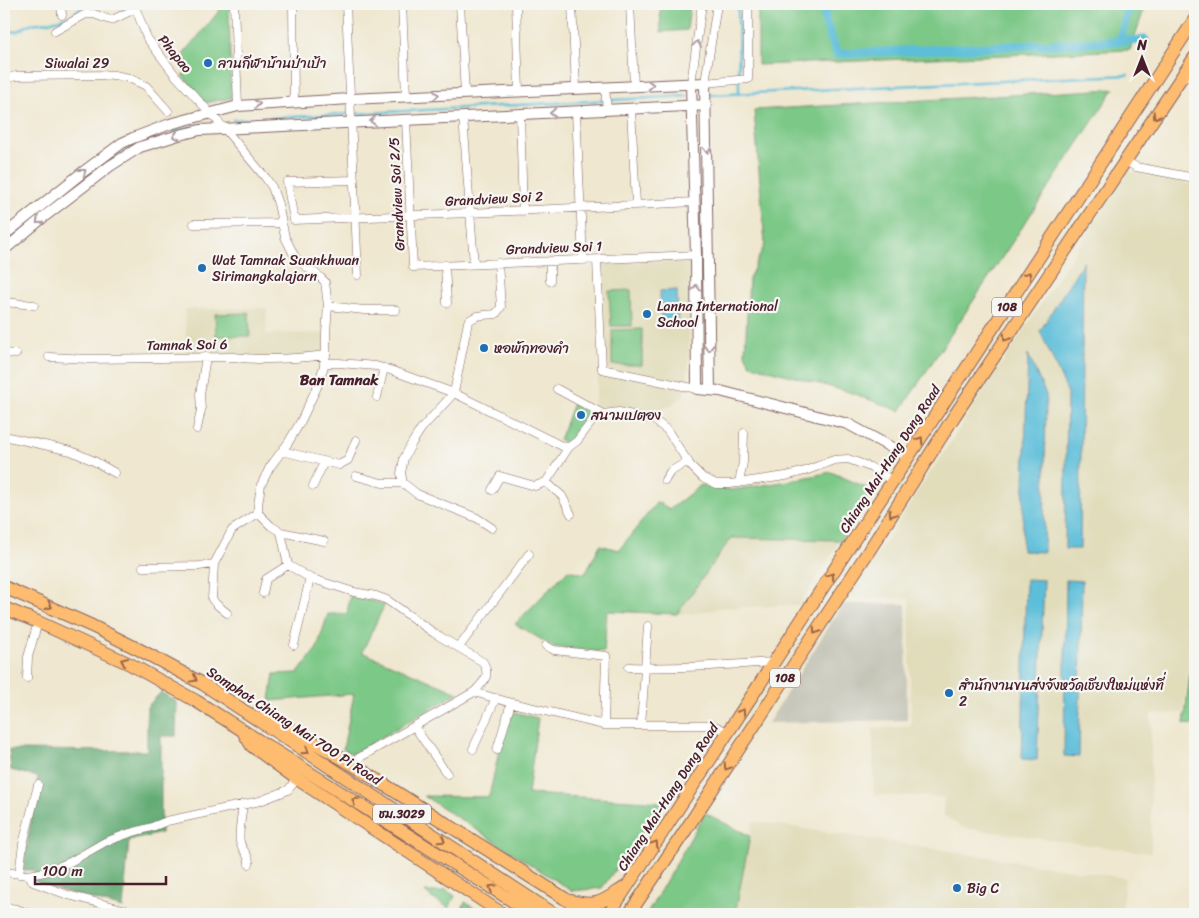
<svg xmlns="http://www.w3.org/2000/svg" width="1199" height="918" font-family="Sriracha,'Playpen Sans Thai',sans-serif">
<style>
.built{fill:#e1dcba}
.industrial{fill:#c5c5b8}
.green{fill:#7bc887;stroke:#627459}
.forest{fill:#64ac74;stroke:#576650}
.water{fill:#5bbed9;stroke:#526e82}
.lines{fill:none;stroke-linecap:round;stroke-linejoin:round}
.stream{stroke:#5bbed9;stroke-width:2.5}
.canal{stroke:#5bbed9;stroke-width:9}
.minor-casing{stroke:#846564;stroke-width:9}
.tertiary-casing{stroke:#846564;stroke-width:12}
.primary-casing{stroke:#846564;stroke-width:14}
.minor{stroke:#fff;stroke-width:8}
.tertiary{stroke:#fff;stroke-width:10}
.primary{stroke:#febc70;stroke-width:12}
.oneway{stroke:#ae9aa0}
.oneway2{stroke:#9b664a}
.poi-dot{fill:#1f6fb2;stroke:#f6f6f2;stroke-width:2}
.labels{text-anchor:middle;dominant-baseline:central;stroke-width:4.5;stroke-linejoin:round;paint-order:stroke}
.shield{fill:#f6f6f2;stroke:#7e6067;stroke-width:1}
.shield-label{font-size:12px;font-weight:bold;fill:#4a1f2b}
.street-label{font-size:14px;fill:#4a1f2b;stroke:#f6f6f2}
.poi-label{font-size:14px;fill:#4a1f2b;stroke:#f6f6f2;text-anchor:start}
.neighbourhood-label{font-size:15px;font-weight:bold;fill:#4a1f2b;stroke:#f6f6f2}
</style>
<rect width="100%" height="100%" fill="#f6f6f2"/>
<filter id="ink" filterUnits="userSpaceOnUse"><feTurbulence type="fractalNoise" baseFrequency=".02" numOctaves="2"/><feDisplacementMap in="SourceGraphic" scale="10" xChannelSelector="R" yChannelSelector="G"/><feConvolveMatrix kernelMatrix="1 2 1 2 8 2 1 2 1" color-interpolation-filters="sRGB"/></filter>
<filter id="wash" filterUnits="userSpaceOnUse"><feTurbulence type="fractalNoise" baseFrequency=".0096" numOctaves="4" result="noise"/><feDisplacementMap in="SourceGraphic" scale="20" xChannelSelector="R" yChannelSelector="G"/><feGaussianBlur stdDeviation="1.12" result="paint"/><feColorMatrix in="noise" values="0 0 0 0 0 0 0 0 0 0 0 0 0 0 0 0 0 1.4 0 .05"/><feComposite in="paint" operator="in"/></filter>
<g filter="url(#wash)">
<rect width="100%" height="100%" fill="#efe7cf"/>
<path class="built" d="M1128 171 1195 185V610L1183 713 1151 714V853L963 828 943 815 944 797 874 795 873 729 911 726 909 598 849 597Z
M692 259 688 382 682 398 655 414 594 406 598 378 605 366 603 263Z
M267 308 266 334 326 333 323 357 187 358 185 309Z
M731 538 841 540 799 605 721 608 692 614H677Z
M753 821 1125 878 1122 914H735Z"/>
<path class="industrial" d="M843 604H906L907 720 768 723Z"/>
<path class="green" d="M225 4H229L231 98 205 103 182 75 192 69 182 56Z
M660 4H690L687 30 661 32Z
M758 4H1146L1130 50 758 65Z
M1114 89 900 411 849 392 751 365 745 354 749 279 765 244 754 110Z
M631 290 632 326H611L609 291Z
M249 313 250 336H216L215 314Z
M642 329V365H612V330Z
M574 401 596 413C584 419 580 434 569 443L559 440Z
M831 472 874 491 841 540 731 538 677 614 607 611 604 652 554 647 515 624 568 570 585 574 600 545 619 550 657 502 670 509 701 485 732 490 789 481Z
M350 596 385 604 362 652 458 693 353 754 343 749 354 694 270 701 274 674 298 673 317 648 328 614H347Z
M1195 629V725L1184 724Z
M508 711 538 718 528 794 664 802 602 888 572 891 424 796 489 797Z
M705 813 750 836 735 914H647Z
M444 889 455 896 449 908 430 897 425 892H442Z
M465 902 483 914H460Z"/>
<path class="forest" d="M161 692 177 702 176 736H161V833L129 841 123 908 34 883V870H23L38 777 11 770 9 750 147 751V707Z"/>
<path class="water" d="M1083 262 1080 549H1065L1067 391 1040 331Z
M677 290 678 326H661L660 291Z
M1028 354 1046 395 1044 552 1022 551Z
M1026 579 1044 580 1037 760 1022 759Z
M1066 580 1082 581 1079 757 1064 756Z"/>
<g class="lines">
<path class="stream" d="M111 4 125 9
M738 4 739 94
M4 37 8 32 18 31 30 24 48 22 72 16 84 4
M709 95 1128 75
M233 120 688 96
M172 132 204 124
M109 161 124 150 132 147
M91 175 102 166"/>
<path class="canal" d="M825 4V21L837 54 1120 41 1145 40
M1120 41 1129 4"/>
</g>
</g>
<g filter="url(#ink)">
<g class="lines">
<g class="minor-casing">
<path id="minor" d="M61 4 62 15
M134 4 147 38 175 75 224 128 265 177 272 187 278 204 285 237 295 257 299 261 320 277 325 282 328 306 326 333V355L324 366 317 387 301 421 288 443 270 467 261 485 258 505V513L271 526 281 532 288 565 310 578 354 592 376 596 387 600 434 633 483 662C491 677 484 681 474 692L350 763
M234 4 238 106
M293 4 294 102
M346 4 358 275
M402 4 406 96
M460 4 465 94
M516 4 519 92
M572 4 576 88
M630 4 634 86
M717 4 705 83 748 79V4
M55 31 86 14H94L107 19 112 20 135 9
M1183 76 1195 77
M4 79 16 76 114 75 129 78 146 86 168 111
M691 84 702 4
M605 87 607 110
M631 109 636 204
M576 112 583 260
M520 114 523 211
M463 117 474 264
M406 120 413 267 696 255
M1126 161 1136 167 1195 178
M354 180 287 182 294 220 469 213 695 202
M194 224 282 223
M597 260 602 369 697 389
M550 261V281
M445 265 447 303
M4 302 34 305
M328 306 364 310H396
M4 353 16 354
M49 357 89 359 233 357C264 361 294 359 326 355
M324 363H339L376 366 390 370 454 393 564 447H569L577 441 593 420 603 414 619 412 654 420 667 430 690 465 703 478 716 484H730L786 476 805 471 834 460 848 459 870 467 893 481
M557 389 603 414
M377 397 384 368
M197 429 201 410 200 394 206 357
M4 436 71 451 94 461 115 473
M282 451 339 465 348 460 356 440
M356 476 382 483H403
M665 480 670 472 688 461
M546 482 562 496 571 514
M739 483 743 462 744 433
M313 486 324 462
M492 490 500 476 535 486 546 482 569 447
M492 528 477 518 417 494 403 483 401 473 404 458 412 443 421 429 454 393 468 322C475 314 486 315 496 314L501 307 498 263
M281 532 324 541
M214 564 212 599 216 604 227 613
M143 567 199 566 214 564 232 530 258 513
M263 593 266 579 288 565
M294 645 310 578
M546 646 554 650 606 656 604 725
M459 647 529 554
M629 667C678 669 726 665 774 662
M27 678 28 657 38 622
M474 692 508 702 604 725H713L728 732
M641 725 648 626
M414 726 447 774
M473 749 496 698
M497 750 511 703
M243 804C242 813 238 834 240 842 242 851 250 855 249 864
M4 872 29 875 45 872 70 862 105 842 130 833 152 827 167 821 260 801 288 790 297 779
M19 874 23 844 38 785
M29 875 33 882 68 895 134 912
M4 907 16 909 32 914"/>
</g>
<g class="tertiary-casing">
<path id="tertiary" d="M691 84 696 255 697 389 720 391 848 424 909 457
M4 235 83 172 122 143 133 138 170 124 238 106 350 99 705 83 710 390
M4 250 45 216 110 166 140 147 179 135 200 130 706 105"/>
</g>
<g class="primary-casing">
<path id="primary" d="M4 587 92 626 140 650 203 684 554 914
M4 608 38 622 130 664 196 701 533 914
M263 717 273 719 350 763 564 898 587 914
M244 733 252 746 297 779 503 914
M571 901C597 908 603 901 624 888
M609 914 1195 19
M629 914 683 834 872 546 955 415 1195 57"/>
</g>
<use href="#minor" class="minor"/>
<use href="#tertiary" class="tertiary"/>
<use href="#primary" class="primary"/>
</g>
<defs><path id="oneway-chevron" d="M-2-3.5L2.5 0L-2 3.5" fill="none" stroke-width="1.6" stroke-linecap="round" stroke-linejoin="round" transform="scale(1.25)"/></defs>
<g class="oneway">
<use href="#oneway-chevron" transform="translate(697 44) rotate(-82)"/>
<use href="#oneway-chevron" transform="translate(651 85) rotate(-2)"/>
<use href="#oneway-chevron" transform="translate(436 95) rotate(-3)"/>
<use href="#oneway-chevron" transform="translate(257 104) rotate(-5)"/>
<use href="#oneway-chevron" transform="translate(553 113) rotate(177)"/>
<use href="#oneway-chevron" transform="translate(373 121) rotate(177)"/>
<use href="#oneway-chevron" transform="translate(176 136) rotate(163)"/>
<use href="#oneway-chevron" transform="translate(707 150) rotate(89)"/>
<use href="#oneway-chevron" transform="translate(83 172) rotate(-38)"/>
<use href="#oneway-chevron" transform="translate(39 221) rotate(139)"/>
<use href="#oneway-chevron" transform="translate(696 288) rotate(-90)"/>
<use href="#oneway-chevron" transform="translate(709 348) rotate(89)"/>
</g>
<g class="oneway2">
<use href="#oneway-chevron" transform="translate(1156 116) rotate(124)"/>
<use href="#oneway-chevron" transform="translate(1028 275) rotate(-57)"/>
<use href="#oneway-chevron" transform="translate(1006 338) rotate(124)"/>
<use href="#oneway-chevron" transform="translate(920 440) rotate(-57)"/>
<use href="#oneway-chevron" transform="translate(892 514) rotate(122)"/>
<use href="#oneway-chevron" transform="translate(831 576) rotate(-57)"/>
<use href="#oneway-chevron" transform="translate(49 606) rotate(24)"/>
<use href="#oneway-chevron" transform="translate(816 631) rotate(123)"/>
<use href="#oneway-chevron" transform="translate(124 661) rotate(-155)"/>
<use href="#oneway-chevron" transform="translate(194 679) rotate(29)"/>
<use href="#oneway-chevron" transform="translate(742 712) rotate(-57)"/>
<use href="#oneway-chevron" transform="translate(306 751) rotate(33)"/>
<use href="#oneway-chevron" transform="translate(727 767) rotate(123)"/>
<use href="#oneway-chevron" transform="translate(355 801) rotate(-148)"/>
<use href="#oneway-chevron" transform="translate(442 840) rotate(33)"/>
<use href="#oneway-chevron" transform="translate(655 844) rotate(-57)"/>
<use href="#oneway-chevron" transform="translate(492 888) rotate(-148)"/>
</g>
</g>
<g class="poi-dot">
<circle cx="208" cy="63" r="5"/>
<circle cx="202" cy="268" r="5"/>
<circle cx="647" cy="314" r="5"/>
<circle cx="484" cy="348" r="5"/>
<circle cx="581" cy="415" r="5"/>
<circle cx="949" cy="693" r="5"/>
<circle cx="957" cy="888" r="5"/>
</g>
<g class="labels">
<g class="shield">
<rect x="992" y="297.5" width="30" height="19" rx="4"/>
<rect x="770" y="668.5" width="30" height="19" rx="4"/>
<rect x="373" y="804.5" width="58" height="19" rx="4"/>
</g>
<g class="shield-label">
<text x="1007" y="307">108</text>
<text x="785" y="678">108</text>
<text x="402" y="814">ชม.3029</text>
</g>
<g class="street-label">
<text transform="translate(175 54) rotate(51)">Phapao</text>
<text x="77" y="63">Siwalai 29</text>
<text transform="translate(397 194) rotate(-93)">Grandview Soi 2/5</text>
<text transform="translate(494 199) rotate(-3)">Grandview Soi 2</text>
<text transform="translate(554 248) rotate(-2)">Grandview Soi 1</text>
<text transform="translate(187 345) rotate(-1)">Tamnak Soi 6</text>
<text transform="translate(890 459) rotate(-57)">Chiang Mai-Hang Dong Road</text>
<text transform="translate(294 726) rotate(33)">Somphot Chiang Mai 700 Pi Road</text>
<text transform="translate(668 797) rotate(-57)">Chiang Mai-Hang Dong Road</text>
</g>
<g class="poi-label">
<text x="218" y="63">ลานกีฬาบ้านป่าเป้า</text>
<text x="212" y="260">Wat Tamnak Suankhwan<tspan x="212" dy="16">Sirimangkalajarn</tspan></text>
<text x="657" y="306">Lanna International<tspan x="657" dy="16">School</tspan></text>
<text x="494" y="348">หอพักทองคำ</text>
<text x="591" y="415">สนามเปตอง</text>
<text x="959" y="685">สำนักงานขนส่งจังหวัดเชียงใหม่แห่งที่<tspan x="959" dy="16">2</tspan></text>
<text x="967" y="888">Big C</text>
</g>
<g class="neighbourhood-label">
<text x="339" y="380">Ban Tamnak</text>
</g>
</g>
<rect width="1199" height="918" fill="none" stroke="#f6f6f2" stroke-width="20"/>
<g transform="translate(1142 58)" stroke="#f6f6f2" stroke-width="4" paint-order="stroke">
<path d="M0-4L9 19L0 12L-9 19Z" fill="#4a1f2b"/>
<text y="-8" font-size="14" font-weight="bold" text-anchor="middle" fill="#4a1f2b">N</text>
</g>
<path d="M35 876v8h131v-8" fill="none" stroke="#4a1f2b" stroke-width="2.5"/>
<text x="42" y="876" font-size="15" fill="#4a1f2b" stroke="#f6f6f2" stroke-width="4" paint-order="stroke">100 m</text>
</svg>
